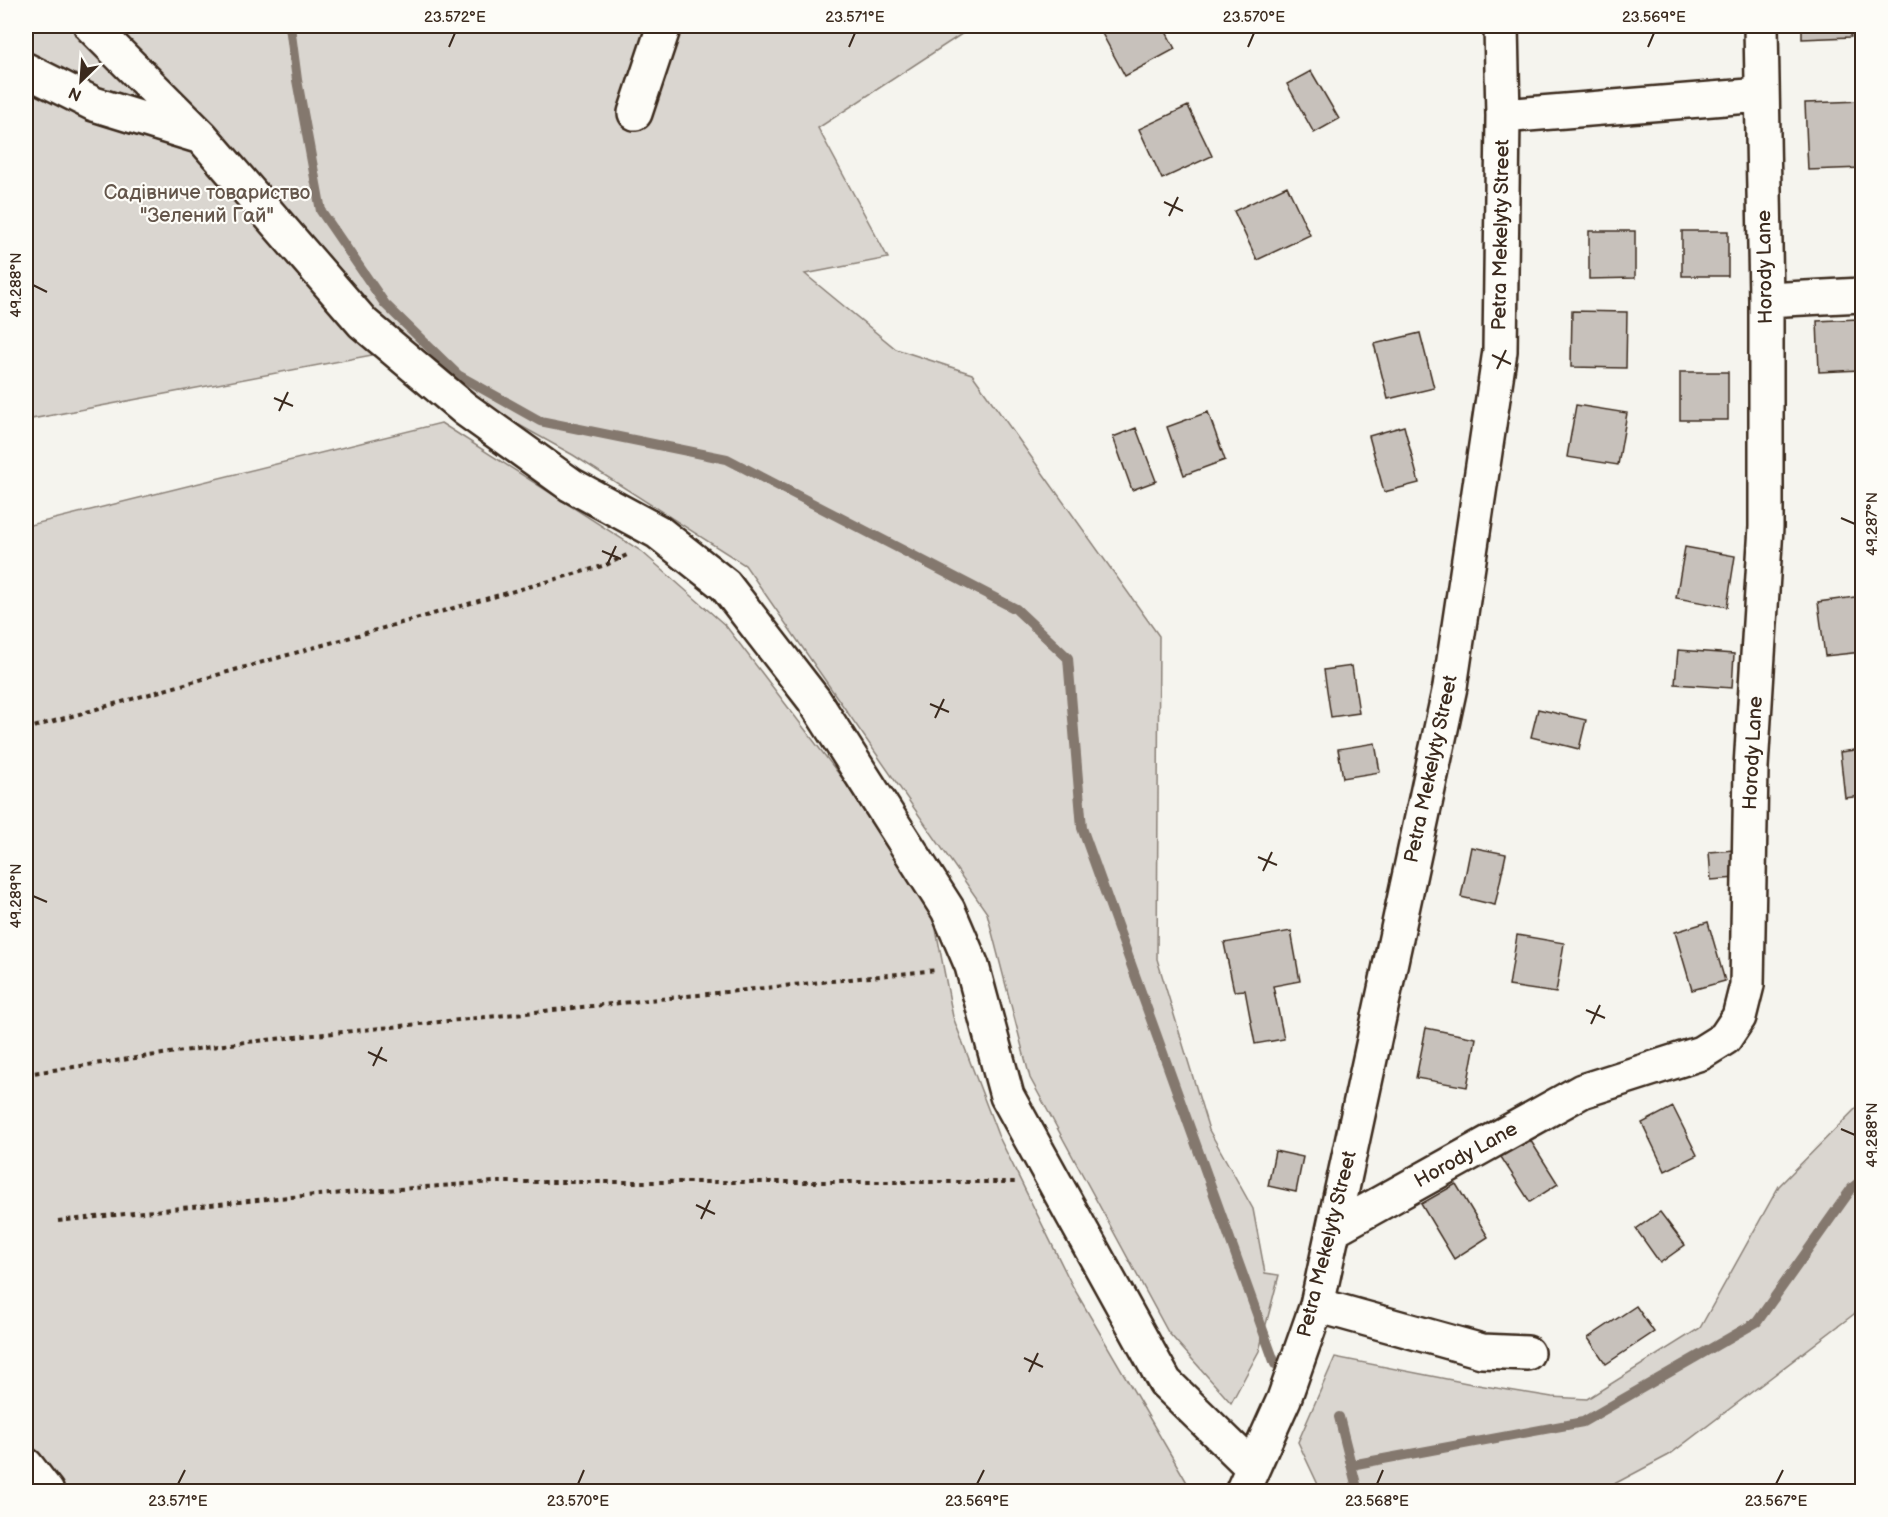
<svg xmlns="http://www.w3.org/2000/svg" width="1888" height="1517" font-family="'Balsamiq Sans',sans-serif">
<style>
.green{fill:#dad6d0;stroke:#8a8077;stroke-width:1.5}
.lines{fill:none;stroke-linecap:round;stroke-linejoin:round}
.stream{stroke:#84786e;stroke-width:10}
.building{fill:#c7c1bb;stroke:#3b2a1e;stroke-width:1.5}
.minor-casing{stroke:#3b2a1e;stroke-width:38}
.path{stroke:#3b2a1e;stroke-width:4;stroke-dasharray:4.5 4.5;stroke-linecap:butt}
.minor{stroke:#fdfcf7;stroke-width:33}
.ticks{fill:none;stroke:#3b2a1e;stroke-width:2}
.labels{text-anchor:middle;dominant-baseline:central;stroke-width:4.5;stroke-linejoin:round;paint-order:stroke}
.park-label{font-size:20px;fill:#63554a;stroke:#fdfcf7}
.street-label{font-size:20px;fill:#3b2a1e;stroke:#fdfcf7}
.neatline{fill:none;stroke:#3b2a1e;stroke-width:2}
.ticks-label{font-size:15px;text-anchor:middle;fill:#3b2a1e}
</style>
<rect width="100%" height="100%" fill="#f5f4ee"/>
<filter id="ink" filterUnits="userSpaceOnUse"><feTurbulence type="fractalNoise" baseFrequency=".0167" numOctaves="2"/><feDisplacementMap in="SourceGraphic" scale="12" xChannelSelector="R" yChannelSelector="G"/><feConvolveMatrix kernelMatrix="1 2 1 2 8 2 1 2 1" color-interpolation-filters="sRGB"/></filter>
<g filter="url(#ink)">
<path class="green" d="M26 26H974L818 128 888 258 805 274 896 349 972 374 1159 636 1157 959 1209 1130 1253 1209 1265 1273 1279 1275 1259 1351 1231 1403 1168 1332 1030 1078 987 913 745 565 573 455 478 402 409 348 26 420Z
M441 423 641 551 726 626 842 778 934 919 953 1017 998 1135 1073 1287 1192 1491H56L26 1456V526Z
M1862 1102V1308L1669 1455 1601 1491H1321L1298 1442 1335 1357 1472 1384 1552 1397 1587 1399 1700 1328 1779 1186Z"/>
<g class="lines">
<path class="stream" d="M290 26 297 80 321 211 385 304 458 375 540 421 727 459 1016 609 1068 658 1082 828 1275 1364
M1339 1417 1358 1492
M1351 1465 1583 1422 1757 1322 1852 1188 1862 1180"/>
</g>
<path class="building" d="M1098 26H1163L1175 49 1125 76Z
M1802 26H1851V37L1802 39Z
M1311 71 1339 119 1314 133 1287 84Z
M1862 101V168L1808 170 1805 103Z
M1188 106 1212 156 1162 179 1139 129Z
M1287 186 1310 235 1257 260 1234 211Z
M1589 231H1635V278L1589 279Z
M1682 231H1728V276H1682Z
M1572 311 1627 312 1626 368 1571 367Z
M1858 319 1860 370 1819 372 1817 321Z
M1420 333 1434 388 1388 399 1374 344Z
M1680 372H1728V420H1680Z
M1576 405 1627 413 1618 465 1567 457Z
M1208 412 1225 460 1184 475 1167 427Z
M1404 426 1419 483 1384 492 1369 436Z
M1136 428 1156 481 1132 490 1113 437Z
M1685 547 1735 556 1727 607 1676 598Z
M1862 596V652L1825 656 1818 602Z
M1678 650 1734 654 1732 688 1675 684Z
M1352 666 1359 713 1331 717 1324 670Z
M1538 709 1586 720 1579 749 1531 737Z
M1375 743 1380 772 1343 778 1338 749Z
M1862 749V796L1845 798 1840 752Z
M1471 847 1506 854 1495 905 1461 897Z
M1747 849 1749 877 1711 880 1709 852Z
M1708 922 1725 981 1692 990 1675 932Z
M1291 931 1300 981 1273 986 1284 1039 1255 1044 1245 990 1234 991 1224 943Z
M1517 935 1564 943 1556 993 1509 986Z
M1426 1028 1476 1038 1467 1087 1416 1078Z
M1673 1107 1697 1155 1665 1171 1642 1123Z
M1529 1138 1558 1184 1530 1202 1501 1157Z
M1275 1151 1303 1157 1296 1192 1268 1186Z
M1456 1184 1488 1237 1454 1259 1421 1204Z
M1660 1212 1685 1245 1660 1263 1636 1229Z
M1636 1306 1654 1332 1606 1364 1588 1338Z"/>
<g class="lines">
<g class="minor-casing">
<path id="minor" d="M91 26 202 137 363 323 465 409 571 485 658 532 725 585 814 700 948 910 972 966 1007 1096 1165 1382 1252 1467
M26 70 94 104 198 136
M635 113 664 26
M1503 116 1761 95
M1766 300 1862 295
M1334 1229 1582 1091 1701 1053 1725 1038 1739 1017 1747 985 1751 767 1766 527V300L1761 26
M1317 1305 1482 1351 1527 1353
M26 1465 47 1492
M1242 1492 1284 1399 1317 1305 1450 687 1500 351 1503 116 1501 26"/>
</g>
<path class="path" d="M26 729 606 565 629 554
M26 1074 238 1043 937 970
M58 1221 277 1198 494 1182H1018"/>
<use href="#minor" class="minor"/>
</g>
</g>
<path class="ticks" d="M449 47 455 33M849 47 855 33M1248 47 1254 33M1648 47 1654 33M1164 202 1183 211M1169 216 1178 197M33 285 47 292M1492 355 1511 364M1497 369 1506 350M274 398 293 406M279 411 288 392M1841 518 1855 524M602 551 621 559M607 565 616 546M930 704 949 712M935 718 944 699M1258 857 1277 865M1263 871 1272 852M33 896 47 902M1586 1010 1605 1018M1591 1024 1600 1005M368 1052 387 1061M373 1066 382 1047M1841 1129 1855 1135M696 1205 715 1214M701 1219 710 1200M1024 1358 1043 1367M1029 1372 1038 1353M178 1484 185 1470M578 1484 584 1470M977 1484 984 1470M1377 1484 1383 1470M1776 1484 1783 1470"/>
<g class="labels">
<g class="park-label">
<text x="207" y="193">Садівниче товариство<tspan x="207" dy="23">"Зелений Гай"</tspan></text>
</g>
<g class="street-label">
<text transform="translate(1501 235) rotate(-89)">Petra Mekelyty Street</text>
<text transform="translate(1765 267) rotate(-91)">Horody Lane</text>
<text transform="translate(1753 753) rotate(-87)">Horody Lane</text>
<text transform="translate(1431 769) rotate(-78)">Petra Mekelyty Street</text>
<text transform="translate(1466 1155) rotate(-29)">Horody Lane</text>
<text transform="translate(1327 1244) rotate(-76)">Petra Mekelyty Street</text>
</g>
</g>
<rect width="1888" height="1517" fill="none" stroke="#fdfcf7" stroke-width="66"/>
<g transform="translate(81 81) rotate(205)" stroke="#fdfcf7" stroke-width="4.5" paint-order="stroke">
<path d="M0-4.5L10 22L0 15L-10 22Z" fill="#3b2a1e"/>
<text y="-9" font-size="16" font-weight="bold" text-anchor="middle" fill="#3b2a1e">N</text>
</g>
<rect x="33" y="33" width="1822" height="1451" class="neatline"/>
<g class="ticks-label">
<text x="455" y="22">23.572°E</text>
<text x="855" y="22">23.571°E</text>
<text x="1254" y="22">23.570°E</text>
<text x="1654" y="22">23.569°E</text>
<text transform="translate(16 285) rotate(-90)" y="5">49.288°N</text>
<text transform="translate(1872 524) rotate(-90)" y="5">49.287°N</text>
<text transform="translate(16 896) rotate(-90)" y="5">49.289°N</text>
<text transform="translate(1872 1135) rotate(-90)" y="5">49.288°N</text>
<text x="178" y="1506">23.571°E</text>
<text x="578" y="1506">23.570°E</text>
<text x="977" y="1506">23.569°E</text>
<text x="1377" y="1506">23.568°E</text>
<text x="1776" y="1506">23.567°E</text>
</g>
</svg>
